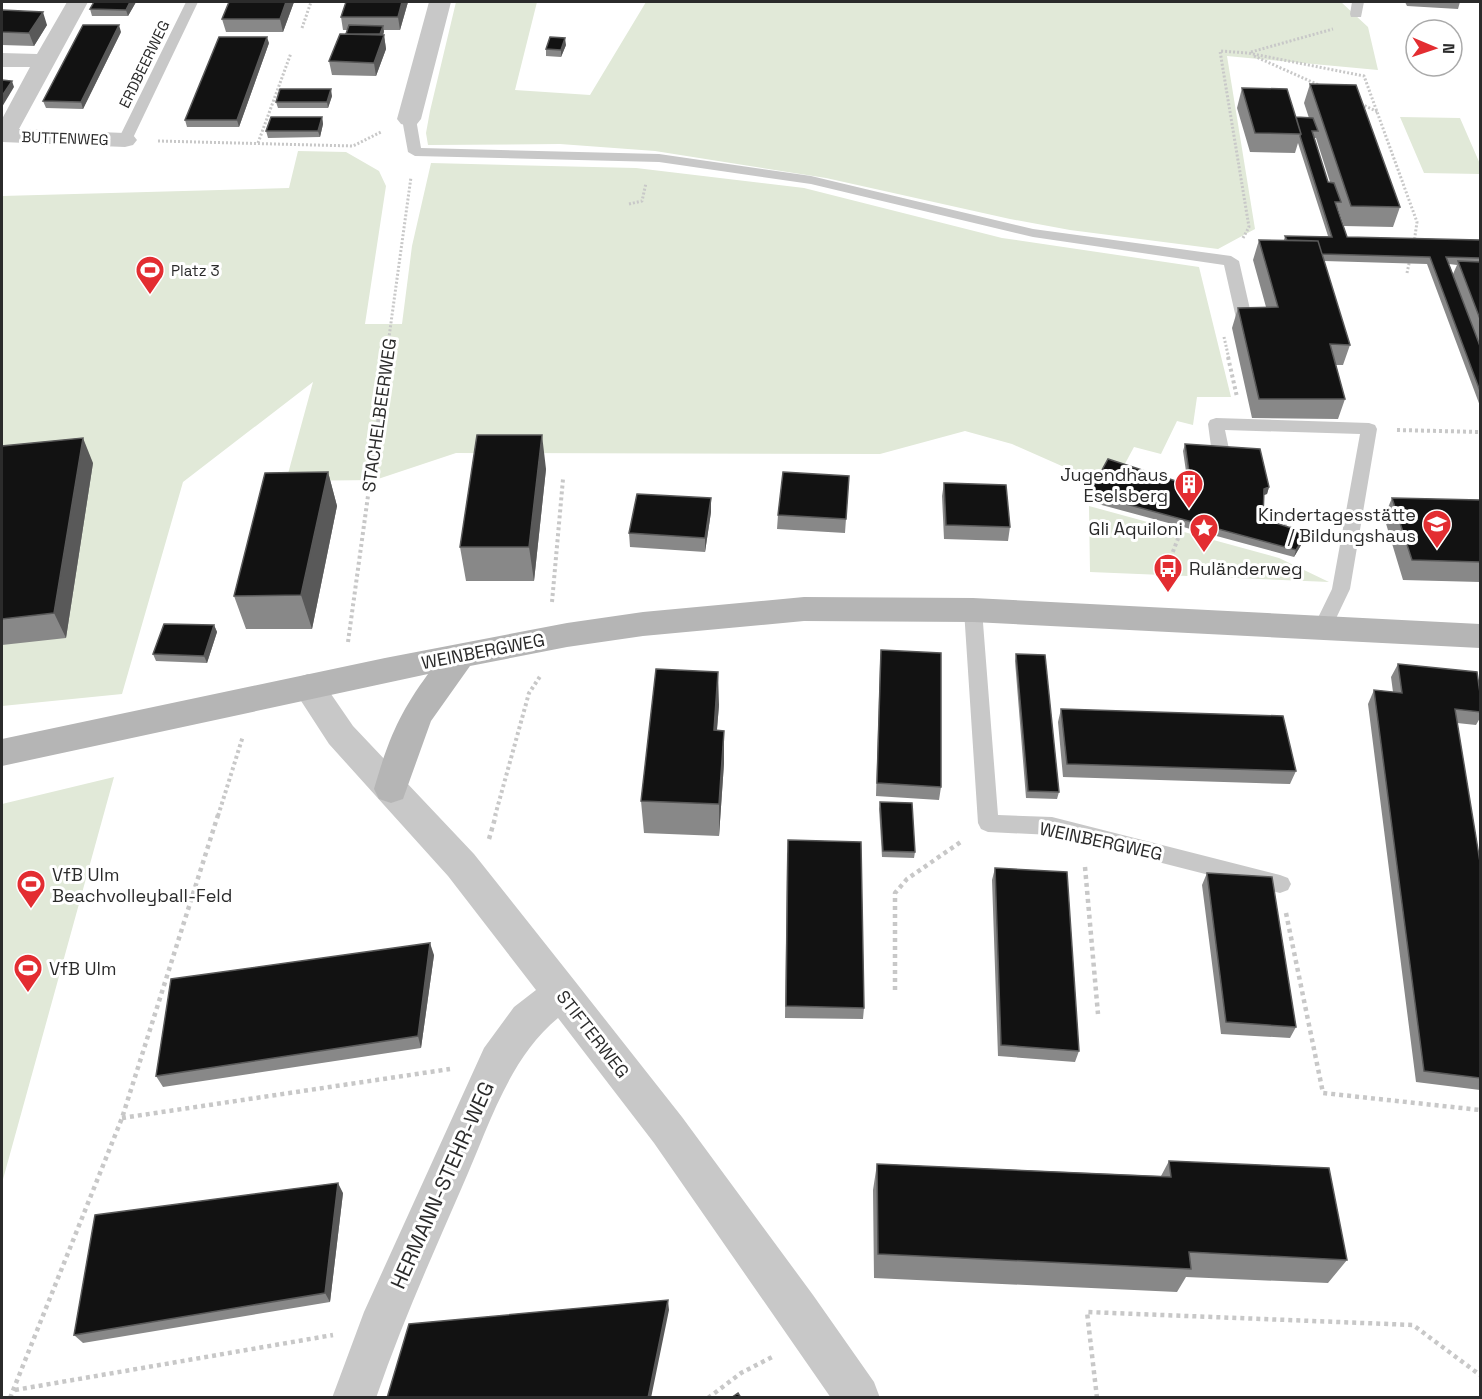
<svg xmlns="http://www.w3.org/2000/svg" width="1482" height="1399" font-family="'Space Grotesk',sans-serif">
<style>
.green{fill:#e1e9d8}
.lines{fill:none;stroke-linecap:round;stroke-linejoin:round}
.path-far2{stroke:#c8c8c8;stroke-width:3;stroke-dasharray:2 2;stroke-linecap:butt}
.path-far1{stroke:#c8c8c8;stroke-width:4;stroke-dasharray:3 3;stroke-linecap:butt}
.path{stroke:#c8c8c8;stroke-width:4.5;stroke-dasharray:4 4;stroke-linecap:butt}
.lane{fill:#c8c8c8;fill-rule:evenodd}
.street{fill:#c8c8c8;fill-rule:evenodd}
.secondary{fill:#b5b5b5;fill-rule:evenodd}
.wall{fill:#888;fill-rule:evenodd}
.shaded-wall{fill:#595959}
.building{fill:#121212;stroke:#595959;stroke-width:1.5}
.labels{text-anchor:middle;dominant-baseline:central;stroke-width:6;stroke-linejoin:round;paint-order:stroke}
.far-street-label{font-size:15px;fill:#2b2b2b;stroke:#fff}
.far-poi-label{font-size:15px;fill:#2b2b2b;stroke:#fff;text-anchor:start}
.street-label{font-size:18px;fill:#2b2b2b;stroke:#fff}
.poi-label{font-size:18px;fill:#2b2b2b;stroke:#fff;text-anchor:end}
.near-street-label{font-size:21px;fill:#2b2b2b;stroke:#fff}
</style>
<rect width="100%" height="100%" fill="#fff"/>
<path class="green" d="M456 2H537L515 90 590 95 646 2H1341L1368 27 1378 70 1227 56 1255 229 1218 249 1070 230 1010 219 826 178 655 151 560 144 428 145 426 133 430 111Z
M1400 117 1460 118 1480 164V174L1424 173Z
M298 151 346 152 379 171 386 186 365 324H402L412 246 431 163 636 168 804 188 1002 238 1199 267 1231 397H1197L1193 425 1177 421 1161 454 1134 447 1121 471 1098 482 1012 444 965 431 880 454 456 453 375 480 286 481 313 382 183 482 122 694 2 706V196L289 188Z
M1089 506 1279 558 1329 582 1090 572Z
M114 777 2 1183V804Z"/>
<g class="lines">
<path class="path-far2" d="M302 28 311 2
M1251 52 1333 29
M1254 56 1321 86
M1361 104 1378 112
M158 141 353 146 381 132
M258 143 291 53
M629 204 642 201 646 183
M1243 238 1249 227 1220 51 1248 53 1364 76 1417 222 1414 243
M1407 273 1410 259
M1224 337 1229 359
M386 359 411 177"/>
<path class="path-far1" d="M1228 357 1237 397
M1397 430 1480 432
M1261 518 1296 530
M1303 532 1319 537
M1166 581 1169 562 1182 528
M552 602 563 479
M348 642 387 357
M218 816 243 736
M495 816 529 693 541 675"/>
<path class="path" d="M489 839 496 815
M1085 867 1098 1014
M1286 913 1323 1093 1480 1110
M895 990V893L907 879 962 841
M122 1118 450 1069
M15 1390 333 1335
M10 1398 122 1118 218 815
M708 1398 741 1373 774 1356
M1097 1398 1087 1312 1413 1325 1480 1375"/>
<path class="lane" d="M186 2H198L132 140 130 143H120L118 140Z
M1352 2H1364L1361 17H1351L1350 14Z
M409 115 416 119 421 148 659 154 811 176 1033 229 1231 256 1239 261 1252 318 1244 323 1236 318 1224 265 1033 237 811 184 659 162 415 156 408 152 402 119Z
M1216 418 1369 423 1375 425 1377 429 1350 589 1330 631 1323 633 1316 631 1314 626 1332 589 1360 434 1225 430 1230 454 1227 458H1215L1212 454 1208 424 1210 420Z
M973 603 980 605 982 610 998 815 1052 817 1280 875 1288 878 1291 884 1288 890 1280 893 1052 835 988 832 981 829 978 823 964 610 966 605Z"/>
<path class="street" d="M67 2H88L19 129 125 133 133 135 137 140 133 145 125 147 2 142V119L30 67H2V53L37 54Z
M429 2H451L421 119 417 124 409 126 401 124 397 119Z
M308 674 320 678 353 726 474 854 574 980 682 1117 813 1295 874 1382 880 1398H831L654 1143 558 1018C508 1059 488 1129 462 1187 432 1256 401 1325 376 1398H332L364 1312 484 1048 514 1007 536 990 448 876 329 744 292 687 296 678Z"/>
<path class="secondary" d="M804 597 973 598 1480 624V648L973 622 804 621 643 636 567 647 470 666 431 721 403 799 391 803 379 799 374 789C388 741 398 715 428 674L2 766V739L385 658 567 623 643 612Z"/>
</g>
<path class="wall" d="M94 2H136L128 16H92L90 9Z
M294 2 283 32H226L222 19Z
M408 2 400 30H384L383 35H384L386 49 376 76 332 75 329 61 346 34 347 30H343L341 17Z
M1405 2H1460L1458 9 1407 6Z
M2 10 47 25 34 46 2 45Z
M121 32 83 109 46 108 43 101Z
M269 43 239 127H187L185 120Z
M566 45 561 57 546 56V49Z
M1310 84 1400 207 1393 227 1344 226 1338 209H1337L1347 237 1480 240V406L1427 264 1324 261 1350 345 1343 365H1336L1345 399 1338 419 1252 418 1232 328 1238 308 1266 307 1253 260 1259 240H1284L1285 236H1328L1298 143 1295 153 1250 152 1237 108 1242 88 1296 117 1309 118 1304 103ZM1314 138H1316L1330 182H1328ZM1449 264 1457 265 1453 274Z
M332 96 328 108H278L276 102Z
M322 117 323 124 320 137 268 138 266 131Z
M1185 444 1269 487 1267 494 1263 495V519L1304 540 1294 557 1087 501 1089 494 1188 485 1183 451Z
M2 446 93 463 66 638 2 645Z
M546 469 534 581H466L460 547Z
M328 472 337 506 312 629H246L234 596Z
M849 476 845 533 777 529 778 515Z
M944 483 1010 527 1008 541 944 539 942 496Z
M711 498V512L705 552 630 547 629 533Z
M1392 498 1480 500V582L1403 580 1384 517Z
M214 625 217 632 207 663 156 661 153 654Z
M881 650 941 787 939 800 876 796 880 663Z
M1016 654 1059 792 1057 799 1026 798 1015 661Z
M1398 664 1480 693V718L1476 725 1457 723 1480 862V1090L1416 1082 1368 704 1374 690 1393 692 1391 677Z
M719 705 717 730 724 763 719 836 644 833 641 801Z
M1061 709 1296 771 1290 784 1063 777 1058 722Z
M880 802 915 852 914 858 882 857 879 809Z
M787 852 864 1008 863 1019 785 1018Z
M995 868 1079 1051 1075 1062 998 1056 992 880Z
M1207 873 1296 1027 1290 1038 1221 1034 1202 885Z
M434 955 421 1048 163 1087 156 1076Z
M1169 1161 1347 1260 1328 1283 1186 1277 1177 1292 874 1278 873 1190 877 1164 1161 1176Z
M343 1193 330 1302 83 1343 74 1335Z"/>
<path class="shaded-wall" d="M130 2H136L128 16 126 10Z
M286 2H294L283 32 280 19Z
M402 2H408L400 30 398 17Z
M43 12 47 25 34 46 29 33Z
M119 25 121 32 83 109 81 102Z
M383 26 384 32 381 41 380 34Z
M384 35 386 49 376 76 374 63Z
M267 37 269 43 239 127 237 120Z
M565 38 566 45 561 57V50Z
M12 81 14 87 2 107V96Z
M331 89 332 96 328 108 327 102Z
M322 117 323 124 320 137 318 131Z
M542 435 546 469 534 581 529 547Z
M83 438 93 463 66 638 54 613Z
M328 472 337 506 312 629 301 595Z
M1269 487 1267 494 1261 496 1264 489Z
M711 498V512L705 552V538Z
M1307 533 1304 540 1294 557 1296 550Z
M214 625 217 632 207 663 204 656Z
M718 672 719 705 714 763V730Z
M724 731V763L719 836V804Z
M430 943 434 955 421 1048 418 1036Z
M338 1183 343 1193 330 1302 325 1293Z
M668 1300 669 1310 651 1398H648Z"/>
<path class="building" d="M94 2H130L126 10 90 9Z
M229 2H286L280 19H222Z
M346 2H402L398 17H341Z
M2 10 43 12 29 33 2 32Z
M83 25H119L81 102 43 101Z
M349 25 383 26 380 34H346Z
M340 34 384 35 374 63 329 61Z
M219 37H267L237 120H185Z
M550 37 565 38 561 50 546 49Z
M2 80 12 81 2 96Z
M1310 84 1356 85 1400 207 1351 206Z
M1242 88 1287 89 1301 134 1255 133Z
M280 89H331L327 102H276Z
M271 117H322L318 131H266Z
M1296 117 1313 118 1318 131H1312L1328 182 1334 183 1341 202H1335L1347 237 1480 240V258L1446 257 1480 346V391L1430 257 1322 254 1318 241 1287 240 1285 236 1332 237 1300 136 1301 134Z
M1259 240 1318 241 1350 345 1330 344 1345 399H1259L1238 308 1278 307Z
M1458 261 1480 262V319Z
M477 435H542L529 547H460Z
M83 438 54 613 2 619V446Z
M1185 444 1260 449 1269 487 1264 489 1263 519 1307 533 1296 550 1089 494 1108 459 1191 486Z
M328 472 301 595 234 596 265 473Z
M783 472 849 476 846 519 778 515Z
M944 483 1006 485 1010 527 946 525Z
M637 494 711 498 705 538 629 533Z
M1392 498 1480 500V562L1412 560Z
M164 624 214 625 204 656 153 654Z
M881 650 941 653V787L877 783Z
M1016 654 1045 655 1059 792 1028 791Z
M1398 664 1477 672 1480 693V712L1455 709 1480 862V1078L1424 1071 1374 690 1402 693Z
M656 669 718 672 714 730 724 731 719 804 641 801Z
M1061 709 1283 716 1296 771 1067 764Z
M880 802 912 803 915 852 883 851Z
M788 840 861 842 864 1008 786 1006Z
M995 868 1067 872 1079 1051 1001 1045Z
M1207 873 1272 877 1296 1027 1226 1022Z
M430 943 418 1036 156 1076 171 979Z
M1169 1161 1329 1168 1347 1260 1189 1252 1191 1269 878 1254 877 1164 1171 1177Z
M338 1183 325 1293 74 1335 95 1215Z
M668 1300 648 1398H387L409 1324Z
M738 1393 741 1398H731Z"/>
<defs>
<g id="stadium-pin" transform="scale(1.5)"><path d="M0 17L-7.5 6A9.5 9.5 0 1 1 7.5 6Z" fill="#e32d31" stroke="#fff"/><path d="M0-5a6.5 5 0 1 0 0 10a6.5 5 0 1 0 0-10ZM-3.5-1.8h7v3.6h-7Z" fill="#fff"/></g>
<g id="building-pin" transform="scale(1.5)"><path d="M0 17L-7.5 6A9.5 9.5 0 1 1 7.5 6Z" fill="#e32d31" stroke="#fff"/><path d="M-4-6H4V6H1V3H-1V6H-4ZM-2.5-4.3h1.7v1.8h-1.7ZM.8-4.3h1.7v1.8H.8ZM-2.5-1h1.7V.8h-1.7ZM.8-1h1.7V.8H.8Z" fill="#fff"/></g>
<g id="school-pin" transform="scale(1.5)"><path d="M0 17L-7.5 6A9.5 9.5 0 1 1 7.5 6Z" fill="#e32d31" stroke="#fff"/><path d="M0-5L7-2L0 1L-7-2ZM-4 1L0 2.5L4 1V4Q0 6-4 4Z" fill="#fff"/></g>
<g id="sight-pin" transform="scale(1.5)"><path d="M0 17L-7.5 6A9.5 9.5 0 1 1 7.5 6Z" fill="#e32d31" stroke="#fff"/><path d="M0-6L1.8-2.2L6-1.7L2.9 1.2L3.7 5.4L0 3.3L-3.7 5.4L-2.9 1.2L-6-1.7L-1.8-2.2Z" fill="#fff"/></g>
<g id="bus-pin" transform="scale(1.5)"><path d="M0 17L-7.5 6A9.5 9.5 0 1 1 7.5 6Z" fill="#e32d31" stroke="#fff"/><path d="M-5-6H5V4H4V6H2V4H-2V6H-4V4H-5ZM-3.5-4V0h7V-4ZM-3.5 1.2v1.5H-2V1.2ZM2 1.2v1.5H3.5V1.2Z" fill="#fff"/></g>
</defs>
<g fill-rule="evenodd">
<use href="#stadium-pin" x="150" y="270"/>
<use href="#building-pin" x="1189" y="484"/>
<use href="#school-pin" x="1437" y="524"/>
<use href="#sight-pin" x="1204" y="528"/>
<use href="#bus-pin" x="1168" y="568"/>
<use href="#stadium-pin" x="31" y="884"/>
<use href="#stadium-pin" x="28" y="968"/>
</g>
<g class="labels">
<g class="far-street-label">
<text transform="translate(144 64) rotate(-64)">ERDBEERWEG</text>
<text transform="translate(65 138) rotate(2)">BUTTENWEG</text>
</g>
<g class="far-poi-label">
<text x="171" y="270">Platz 3</text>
</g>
<g class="street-label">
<text transform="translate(379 415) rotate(-82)">STACHELBEERWEG</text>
<text transform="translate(483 651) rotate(-11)">WEINBERGWEG</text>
<text transform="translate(1101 841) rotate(12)">WEINBERGWEG</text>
<text transform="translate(593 1034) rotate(52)">STIFTERWEG</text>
</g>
<g class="poi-label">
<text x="1168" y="474">Jugendhaus<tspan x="1168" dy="21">Eselsberg</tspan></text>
<text x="1416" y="514">Kindertagesstätte<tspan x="1416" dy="21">/ Bildungshaus</tspan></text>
<text x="1183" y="528">Gli Aquiloni</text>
<text x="1189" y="568" text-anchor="start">Ruländerweg</text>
<text x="52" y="874" text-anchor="start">VfB Ulm<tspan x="52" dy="21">Beachvolleyball-Feld</tspan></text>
<text x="49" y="968" text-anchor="start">VfB Ulm</text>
</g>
<g class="near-street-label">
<text transform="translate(442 1185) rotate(-66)">HERMANN-STEHR-WEG</text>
</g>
</g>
<rect width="1482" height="1399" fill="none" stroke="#2b2b2b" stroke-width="6"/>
<g transform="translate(1434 48) rotate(92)"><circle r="28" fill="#ffffff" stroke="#aaaaaa" stroke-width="1.5"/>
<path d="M0-4.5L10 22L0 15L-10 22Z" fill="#e32d31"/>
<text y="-9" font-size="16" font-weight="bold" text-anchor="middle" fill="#2b2b2b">N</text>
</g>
</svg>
